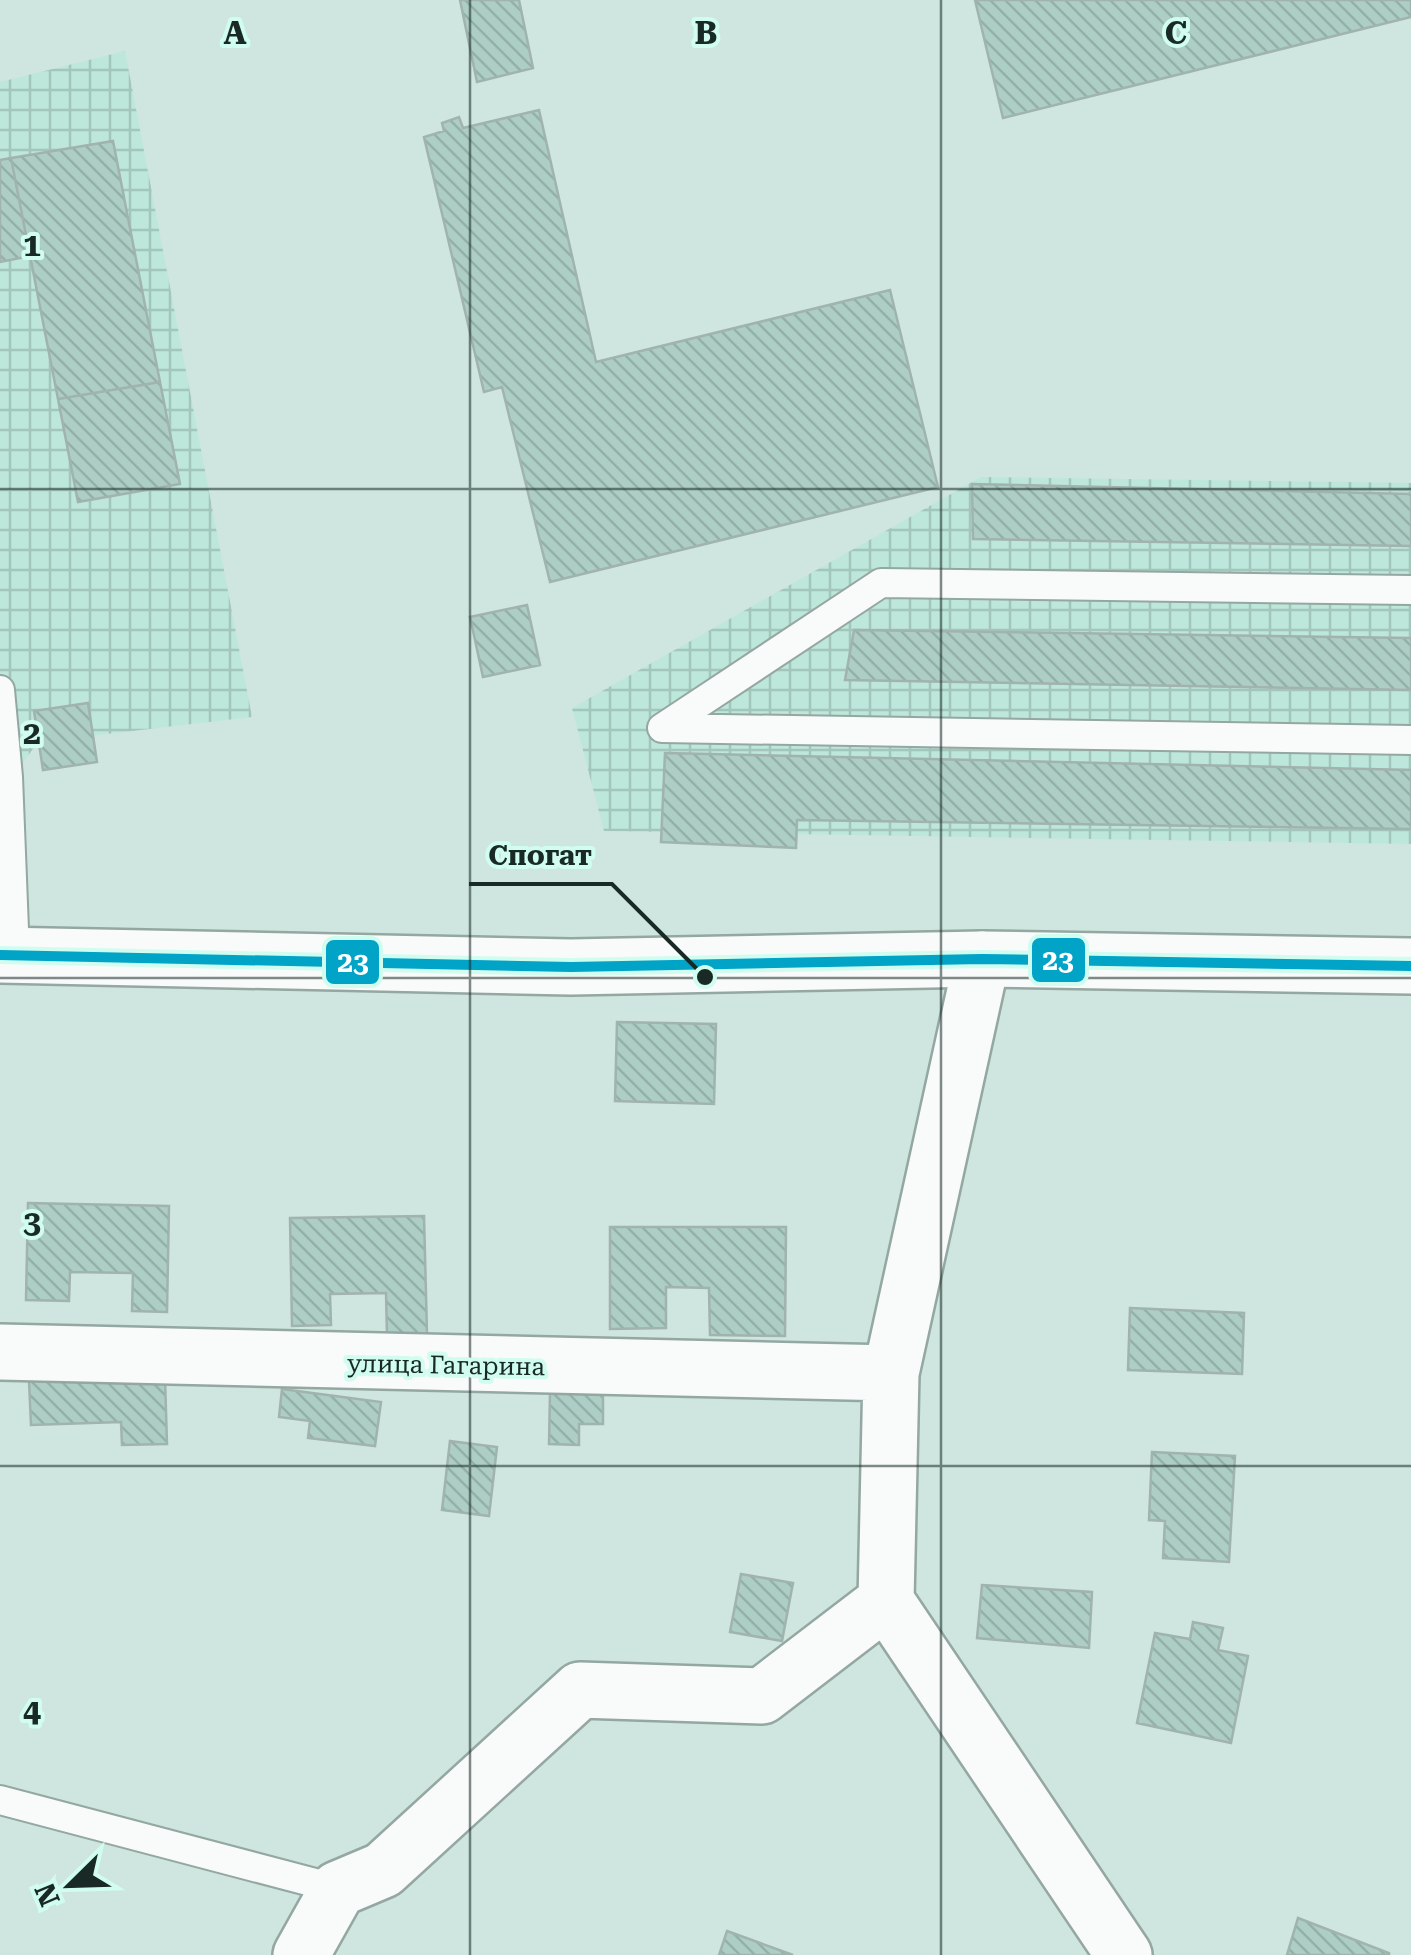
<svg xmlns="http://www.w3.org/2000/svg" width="1411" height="1955" font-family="'Roboto Serif',serif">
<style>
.industrial{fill:url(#industrial-grid)}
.building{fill:url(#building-back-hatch);stroke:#a1b3ae;stroke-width:2.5}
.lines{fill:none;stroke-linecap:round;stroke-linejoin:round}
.service-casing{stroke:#94a7a1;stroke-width:32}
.minor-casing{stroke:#94a7a1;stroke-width:60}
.tertiary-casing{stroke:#94a7a1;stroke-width:60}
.service{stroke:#f8fbfa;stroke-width:28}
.minor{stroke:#f8fbfa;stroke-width:55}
.tertiary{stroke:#f8fbfa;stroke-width:55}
.bus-1-casing{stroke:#d0fdf0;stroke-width:18}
.bus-1{stroke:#01a3c6;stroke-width:10}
.grid{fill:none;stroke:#192a26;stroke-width:2.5;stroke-opacity:0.55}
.labels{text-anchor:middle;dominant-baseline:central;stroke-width:8;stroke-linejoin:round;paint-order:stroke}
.street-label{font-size:25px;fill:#192a26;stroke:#d0fdf0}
.grid-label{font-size:32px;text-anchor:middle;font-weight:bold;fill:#192a26;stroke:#d0fdf0;stroke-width:8;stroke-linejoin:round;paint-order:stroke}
.leader{fill:none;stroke:#192a26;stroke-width:4}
.callout-dot{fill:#192a26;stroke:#d0fdf0;stroke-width:4}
.callout-label{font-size:28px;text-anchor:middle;font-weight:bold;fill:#192a26;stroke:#d0fdf0;stroke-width:8;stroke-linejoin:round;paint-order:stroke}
.line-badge{stroke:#d0fdf0;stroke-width:4}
.badge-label{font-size:28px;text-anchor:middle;font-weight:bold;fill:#fff}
</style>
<defs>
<pattern id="industrial-grid" width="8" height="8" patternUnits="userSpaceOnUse" patternTransform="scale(2.5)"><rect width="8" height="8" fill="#bee7db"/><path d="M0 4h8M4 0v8" fill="none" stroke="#a3c6bc"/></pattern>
<pattern id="building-back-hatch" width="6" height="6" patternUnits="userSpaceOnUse" patternTransform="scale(2.5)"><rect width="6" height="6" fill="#adcec5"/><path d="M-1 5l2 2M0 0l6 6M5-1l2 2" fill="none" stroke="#94b1a9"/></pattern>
</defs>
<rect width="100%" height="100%" fill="#cee6df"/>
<path class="industrial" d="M125 51 252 717 38 742 0 794V82Z
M981 477 1411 483V844L604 831 572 708Z"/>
<path class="building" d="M460 0H519L533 68 477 82Z
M975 0H1411V17L1003 118Z
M539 110 596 362 890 290 938 487 550 582 502 387 484 392 424 137 444 131 442 123 459 117 463 128Z
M113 141 160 382 58 399 11 158Z
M11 158 30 256 0 262V160Z
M160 382 180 484 78 502 58 399Z
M972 484 1411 494V546L973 539Z
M527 605 540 665 483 677 470 617Z
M854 630 1411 638V690L845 680Z
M88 703 97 762 43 770 34 711Z
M665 753 1411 770V829L797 820 796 848 661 842Z
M617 1022 716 1024 714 1104 615 1101Z
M28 1203 169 1206 167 1312 132 1311 133 1273 70 1272 69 1301 26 1300Z
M424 1216 427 1334 387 1335 386 1293 330 1294 331 1325 292 1326 290 1218Z
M610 1227H786L785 1336 710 1335 709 1288 666 1287V1328L610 1329Z
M1130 1308 1244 1313 1242 1374 1128 1370Z
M165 1378 167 1444 122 1445 121 1422 31 1425 29 1381Z
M282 1389 381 1402 375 1446 308 1438 310 1421 279 1417Z
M550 1392 603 1393V1424H579V1445L549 1444Z
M450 1441 497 1447 489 1516 442 1510Z
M1152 1452 1235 1456 1229 1562 1163 1558 1165 1521 1149 1520Z
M741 1574 793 1583 782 1641 730 1632Z
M982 1585 1092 1592 1089 1648 977 1638Z
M1193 1622 1223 1628 1218 1650 1248 1656 1231 1743 1137 1723 1155 1633 1190 1639Z
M1298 1918 1389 1953V1955H1287Z
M727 1931 793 1955H719Z"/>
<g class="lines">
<g class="service-casing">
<path id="service" d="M1411 590 881 583 662 728 1411 740
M0 690 8 777 15 955
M0 1800 338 1889"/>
</g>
<g class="minor-casing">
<path id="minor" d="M982 959 891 1373 886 1601 1124 1955
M0 1352 891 1373
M301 1955 338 1889 383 1870 580 1690 762 1696 886 1601"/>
</g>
<g class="tertiary-casing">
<path id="tertiary" d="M0 955 571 967 982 959 1411 966"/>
</g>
<use href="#service" class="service"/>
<use href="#minor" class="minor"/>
<use href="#tertiary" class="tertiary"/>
<g class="bus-1-casing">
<path id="bus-1" d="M0 955 571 967 982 959 1411 966"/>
</g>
<use href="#bus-1" class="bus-1"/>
</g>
<path class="grid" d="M470 0V1955M941 0V1955M0 489H1411M0 978H1411M0 1466H1411"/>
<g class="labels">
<g class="street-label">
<text transform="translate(446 1365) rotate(1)">улица Гагарина</text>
</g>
</g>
<g class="grid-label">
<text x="235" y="44">A</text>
<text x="706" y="44">B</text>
<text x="1176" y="44">C</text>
<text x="32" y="256">1</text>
<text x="32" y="744">2</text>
<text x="32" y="1233">3</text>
<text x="32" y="1722">4</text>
</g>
<path class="leader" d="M705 977L612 884H469"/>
<circle class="callout-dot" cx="705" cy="977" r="10"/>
<g class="callout-label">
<text x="540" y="865">Спогат</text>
</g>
<g class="line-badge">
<rect x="1030" y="936" width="57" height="48" rx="10" fill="#01a3c6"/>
<rect x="324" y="938" width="57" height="48" rx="10" fill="#01a3c6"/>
</g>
<g class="badge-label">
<text x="1058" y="970">23</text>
<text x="353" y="972">23</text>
</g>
<g transform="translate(70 1885) rotate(247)" stroke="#d0fdf0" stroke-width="8" paint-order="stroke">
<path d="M0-8L18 38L0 25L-18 38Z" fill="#192a26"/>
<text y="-15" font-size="28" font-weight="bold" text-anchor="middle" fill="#192a26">N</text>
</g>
</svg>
